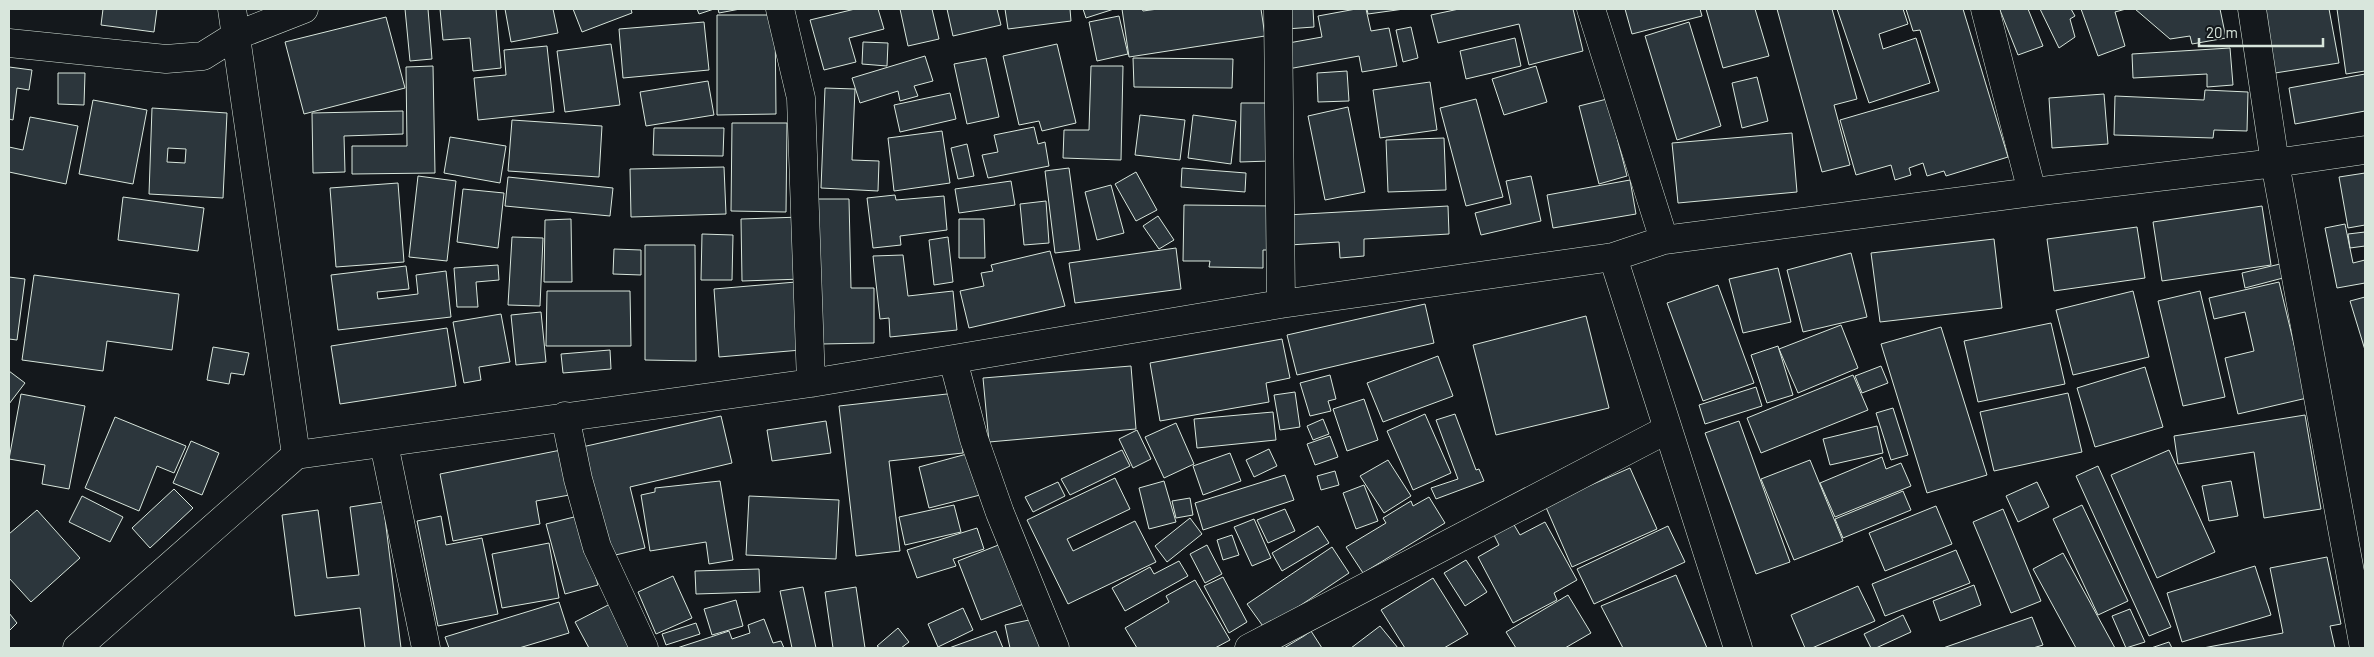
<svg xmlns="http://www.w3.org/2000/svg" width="2374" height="657" font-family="Barlow,sans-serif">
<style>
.building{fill:#2c363c;stroke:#d8e6dc;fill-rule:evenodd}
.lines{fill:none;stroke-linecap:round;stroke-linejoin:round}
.street-casing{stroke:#d8e6dc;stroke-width:29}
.street{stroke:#14181c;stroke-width:28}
</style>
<rect width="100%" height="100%" fill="#14181c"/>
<path class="building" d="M103 9H157L154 32 101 25Z
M405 9H428L432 59 410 61Z
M440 9H496L501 68 473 71 470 38 443 40Z
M505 9H553L558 33 511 42Z
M573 9H631L632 13 582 32Z
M697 9H714L699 14Z
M718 9H740L719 13Z
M855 9H878L884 29 849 38 856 62 824 70 810 20Z
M900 9H932L939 39 908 46Z
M947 9H997L1001 25 953 36Z
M1005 9H1070L1071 21 1008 29Z
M1083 9H1114L1086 18Z
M1122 9H1142L1143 11 1158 9H1261L1265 36 1129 57Z
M1285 9H1313L1314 27 1286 29Z
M1356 9H1366L1371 31 1389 28 1397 66 1362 72 1359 56 1288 69 1283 44 1322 37 1318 16Z
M1367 9H1404L1368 14Z
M1459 9H1573L1583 51 1529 65 1519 24 1438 43 1431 15Z
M1625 9H1700L1702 16 1632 34Z
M1706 9H1755L1769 56 1723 68Z
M1777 9H1832L1857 99 1834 105 1850 165 1822 172Z
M1837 9H1903L1908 24 1879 34 1883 49 1916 38 1930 83 1869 103Z
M1906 9H1963L2008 157 1946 176 1944 171 1927 176 1923 163 1909 168 1911 175 1895 180 1891 165 1856 175 1840 120 1939 91 1920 30 1913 31Z
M2003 9H2028L2043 46 2018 55 2000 10Z
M2040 9H2071L2075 16 2070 19 2075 37 2059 48Z
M2081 9H2126L2115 12 2125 46 2098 56Z
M2135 9H2220L2226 38 2192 44 2190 36 2170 39Z
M2264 9H2329L2339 63 2275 73Z
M2337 9H2365V71L2346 74Z
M717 15H775L776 114 717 115Z
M1119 16 1128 54 1097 61 1089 22Z
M386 17 405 88 304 114 285 42Z
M704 22 709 70 623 78 619 29Z
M1689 22 1721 126 1677 140 1645 36Z
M1411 27 1418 58 1403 62 1396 30Z
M1515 38 1521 66 1466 79 1460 51Z
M863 42 888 43 887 66 862 64Z
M611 44 620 105 565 112 557 51Z
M1057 44 1076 123 1042 131 1039 121 1019 125 1003 56Z
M547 46 554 112 478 120 474 78 506 75 504 50Z
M2230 48 2233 85 2207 87V74L2133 78 2132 54Z
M925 56 933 81 914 86 918 96 900 101 898 91 860 103 852 78Z
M986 58 999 117 967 124 954 64Z
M1133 58 1233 59 1232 88 1134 87Z
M433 66 435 173 352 174V146H407L406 67Z
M1091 66H1123L1121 160 1063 158 1064 130H1089Z
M1536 66 1547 102 1504 115 1492 79Z
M9 67 32 70 29 90 17 88 13 120 9 119Z
M1347 71 1349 101 1318 102 1317 73Z
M58 73H85L84 105 58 104Z
M2365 74V111L2295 124 2289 88Z
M1757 77 1768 121 1742 128 1732 83Z
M708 81 714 115 646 126 640 92Z
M1430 82 1437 130 1380 138 1373 90Z
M825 88 855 89 852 160 879 161 878 191 821 188Z
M2205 90 2248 92 2247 131 2214 130 2213 138 2114 135 2115 96 2204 100Z
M950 93 956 119 900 132 894 105Z
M2104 94 2108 144 2052 148 2049 98Z
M1476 99 1503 197 1466 206 1440 108Z
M1607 99 1627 176 1599 184 1579 106Z
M93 100 147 110 133 184 79 174Z
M1241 103H1270V161L1240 162Z
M1348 107 1365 192 1325 200 1308 116Z
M152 108 227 113 223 198 149 194ZM168 148 186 149 185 163 167 162Z
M403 111V134L344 136 345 172 313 173 312 113Z
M1140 115 1185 120 1180 160 1135 155Z
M1193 115 1236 121 1231 164 1188 158Z
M30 117 78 126 66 184 9 172V147L23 150Z
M512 120 602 126 599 177 508 171Z
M732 123H787L786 212 731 211Z
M1034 127 1038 144 1045 142 1049 166 988 178 982 155 998 152 994 135Z
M654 128H724L723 156 653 155Z
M942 131 950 183 894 191 888 138Z
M1792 133 1797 192 1678 203 1672 143Z
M450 137 506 146 500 183 444 173Z
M1444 138 1446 190 1388 192 1386 140Z
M967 144 974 176 958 179 951 148Z
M724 167 726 214 631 217 630 169Z
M1069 168 1080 250 1055 253 1045 171Z
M1182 168 1246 173 1245 192 1181 187Z
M1136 172 1157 210 1136 221 1115 184Z
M2365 173V225L2348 228 2339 177Z
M418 176 456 181 447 261 409 257Z
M1531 176 1541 221 1481 235 1475 213 1511 204 1506 181Z
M508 177 613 188 610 216 505 206Z
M1630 180 1636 214 1553 228 1547 195Z
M1011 181 1015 205 959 213 955 189Z
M398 183 404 262 336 267 330 188Z
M1111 185 1124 233 1097 240 1085 192Z
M463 189 504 193 498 248 457 242Z
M895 195 896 200 944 196 947 230 900 236 901 245 873 248 867 198Z
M123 197 204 208 198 251 118 240Z
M818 199H849L851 288H874V343L821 344Z
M1046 201 1049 243 1024 245 1020 204Z
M1184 205 1276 206 1275 250H1263V268L1209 267 1210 261H1183Z
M1448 206 1449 234 1364 239V256L1340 258 1339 242 1289 245 1287 215Z
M2262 206 2271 265 2162 281 2153 222Z
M1158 216 1174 240 1159 249 1143 226Z
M801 217 803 279 742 281 741 219Z
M571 219 572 282H544L545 220Z
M959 219H984L985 258H959Z
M2345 224 2353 263 2365 260V283L2337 288 2325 228Z
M2137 227 2145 278 2054 291 2047 239Z
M2365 232V246L2350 248 2348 234Z
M702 234 733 235 732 280H701Z
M512 237 543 238 540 306 508 305Z
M948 237 953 282 934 285 929 240Z
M1994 239 2002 308 1880 322 1871 253Z
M645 245H695L696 361 645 360Z
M1176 248 1181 289 1075 303 1069 263Z
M614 249 641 250V275L613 274Z
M1050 251 1065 306 969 328 960 291 984 286 981 273 993 271 991 265Z
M1851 253 1867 317 1803 332 1787 270Z
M903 255 908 296 953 291 957 330 890 337 889 318 880 319 873 256Z
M2280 264 2283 278 2245 288 2242 273Z
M498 265 499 280 476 282 478 307H457L454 268Z
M406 266 409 289 377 292 378 299 418 294 416 275 446 271 451 317 338 330 331 275Z
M1778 268 1791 322 1743 333 1729 279Z
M34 275 179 294 172 350 107 341 103 371 22 360Z
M9 277 25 279 17 340 9 339Z
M796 282 801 350 719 357 714 289Z
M2279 282 2307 398 2238 414 2225 358 2254 351 2245 312 2214 319 2209 298Z
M1718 285 1754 383 1703 401 1667 303Z
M547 291H630L631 346H546Z
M2133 291 2149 357 2073 375 2056 310Z
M2200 291 2225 397 2183 406 2158 301Z
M2365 297V350L2350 301Z
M1425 304 1434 343 1297 375 1287 335Z
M541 312 546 362 516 365 511 315Z
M501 314 510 362 479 367 481 380 464 383 453 322Z
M1586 316 1609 408 1496 435 1473 345Z
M2051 323 2065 384 1978 402 1964 341Z
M1841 325 1858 368 1798 393 1779 349Z
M1941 327 1987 475 1927 493 1881 344Z
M447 328 456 386 340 404 331 346Z
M1282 339 1290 378 1266 383 1269 402 1160 421 1150 363Z
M1778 346 1793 395 1767 403 1751 355Z
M213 347 249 353 244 375 231 373 229 384 207 380Z
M610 350 611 369 563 373 561 354Z
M1438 356 1453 396 1383 422 1367 383Z
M1131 366 1136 429 989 442 983 378Z
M1881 366 1888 383 1862 393 1855 376Z
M2145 367 2163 427 2095 447 2077 388Z
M9 371 25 383 9 404Z
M1330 375 1336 399 1328 401 1331 411 1310 416 1300 383Z
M1853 375 1868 410 1761 453 1747 418Z
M1756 387 1762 406 1705 424 1699 405Z
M1295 392 1300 427 1280 430 1274 395Z
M956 393 963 453 889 461 900 551 856 556 839 406Z
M2068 393 2082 452 1994 471 1980 412Z
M21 394 85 406 69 489 42 484 45 465 9 459Z
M1364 399 1378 440 1347 451 1333 409Z
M1893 408 1908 455 1891 460 1876 413Z
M1273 412 1276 440 1197 448 1194 419Z
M1425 414 1451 473 1413 490 1387 431Z
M1455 414 1476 470 1479 469 1484 481 1436 499 1431 488 1458 479 1436 420Z
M2305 415 2321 509 2264 518 2254 452 2178 464 2174 436Z
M721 416 732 463 630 487 645 548 607 557 582 447Z
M115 417 186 446 174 473 157 466 139 511 85 488Z
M1323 419 1329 434 1313 440 1307 426Z
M826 421 831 453 772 461 767 430Z
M1739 421 1790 562 1756 574 1705 433Z
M1176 423 1194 464 1164 478 1145 437Z
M1877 426 1883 453 1830 465 1823 439Z
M1137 430 1151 459 1133 468 1119 439Z
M1330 436 1338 457 1315 465 1307 444Z
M191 441 219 453 202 495 173 483Z
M566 449 575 494 536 501 540 524 453 541 440 474Z
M1269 449 1277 466 1254 477 1246 460Z
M1122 450 1130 466 1070 495 1061 479Z
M2169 450 2215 552 2157 578 2111 475Z
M974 452 984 494 929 508 919 467Z
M1230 453 1241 481 1203 495 1193 466Z
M1882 457 1886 469 1901 463 1911 486 1835 517 1820 483Z
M1388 460 1411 496 1384 513 1360 476Z
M1810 460 1843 541 1794 560 1761 479Z
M2098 466 2171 627 2149 636 2076 476Z
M1630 468 1657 529 1572 567 1545 505Z
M1335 471 1339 485 1321 490 1317 476Z
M1285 475 1294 500 1203 530 1195 503Z
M1115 478 1130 509 1067 539 1073 551 1135 521 1156 562 1068 604 1027 520Z
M720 481 733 560 709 564 706 542 650 551 641 495 655 492V488Z
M1164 481 1176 522 1149 529 1139 488Z
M2231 481 2238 516 2209 521 2202 486Z
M1058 482 1065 496 1033 512 1025 497Z
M2037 482 2049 507 2018 522 2006 496Z
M1364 485 1378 521 1356 529 1343 493Z
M174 489 193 508 150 548 132 528Z
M1903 491 1911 510 1843 538 1835 519Z
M82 496 123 517 110 542 69 522Z
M749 496 839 500 836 559 746 555Z
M1429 497 1445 523 1363 573 1346 547 1386 523 1383 518 1411 501 1413 506Z
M1190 498 1193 515 1176 518 1172 501Z
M383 502 401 648H365L360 608 295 616 282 515 318 510 327 578 359 575 350 507Z
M954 505 961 532 905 545 899 517Z
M2082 505 2128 601 2098 615 2053 519Z
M1936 506 1952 544 1885 571 1869 533Z
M1285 509 1295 531 1268 543 1257 520Z
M2003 509 2041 601 2011 613 1973 522Z
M37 510 80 558 31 602 9 578V534Z
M441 516 446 545 482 538 498 614 438 626 417 521Z
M578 516 598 585 565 594 546 524Z
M1190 518 1202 534 1167 562 1155 546Z
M1254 519 1271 558 1252 566 1234 527Z
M1545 522 1577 580 1554 593 1557 600 1513 623 1478 557 1499 545 1493 533 1513 523 1520 535Z
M1318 526 1329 543 1282 571 1272 553Z
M1668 526 1685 562 1594 604 1577 569Z
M977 528 984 549 953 559 956 566 917 578 907 550Z
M1232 535 1239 555 1223 560 1217 540Z
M1006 542 1029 602 981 620 958 561Z
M549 543 559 598 502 608 492 554Z
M1207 545 1222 574 1205 583 1190 554Z
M1332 547 1349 573 1265 629 1247 604Z
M1956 550 1970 583 1885 616 1872 584Z
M2063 553 2115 648H2076L2033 569Z
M2327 557 2341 624 2330 626 2335 648H2203L2283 633 2270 568Z
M1466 560 1487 592 1465 606 1444 573Z
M1179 561 1188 576 1125 611 1112 588 1150 567 1154 574Z
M2255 566 2271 615 2182 642 2167 593Z
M759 569 760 592 696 594 695 571Z
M1676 575 1707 648H1623L1601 606Z
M673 576 692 618 656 634 638 592Z
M1223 577 1247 622 1229 633 1204 586Z
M1433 578 1468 634 1444 648H1405L1381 610Z
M1195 580 1230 640 1215 648H1137L1125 628 1169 602 1166 596Z
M1974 585 1981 605 1940 621 1933 601Z
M1858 586 1875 621 1812 648H1805L1791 615Z
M803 587 816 648H792L780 591Z
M856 587 865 648H833L825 592Z
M1568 595 1591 633 1565 648H1516L1506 632Z
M736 600 743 626 712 635 704 609Z
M559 602 569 633 519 648H449L445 637Z
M612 603 634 648H589L575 622Z
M963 608 973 630 938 647 928 624Z
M2130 609 2145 642 2126 648 2112 616Z
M9 613 17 623 9 631Z
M1903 615 1911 632 1876 648H1871L1864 634Z
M2032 617 2043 645 2033 648H1943Z
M764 619 773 643 781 641 784 648H677L729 631 732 639 750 633 748 625Z
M1034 619 1040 648H1010L1005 625Z
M696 623 700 634 666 645 662 634Z
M1380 626 1398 648H1351Z
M898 628 909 642 901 648H880L877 646Z
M996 631 1003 648H949Z
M1311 631 1322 648H1284L1304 636Z
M2169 642 2172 648H2151Z"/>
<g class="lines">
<g class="street-casing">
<path id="street" d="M232 9 296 455
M780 9 801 98 811 383
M1278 9 1281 304
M1591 9 1664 240
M1985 9 2032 192
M2252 9 2275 163 2364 648
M9 43 166 59 203 56 235 36 304 9
M1613 257 1738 648
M953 360 974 439 1000 513 1055 648
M565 416 578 479 597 547 644 648
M384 444 426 648
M77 648 296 455 811 383 1281 304 1613 257 1664 240 2032 192 2275 163 2365 150
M1249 648 1668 429"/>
</g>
<use href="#street" class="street"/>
</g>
<rect width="2374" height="657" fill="none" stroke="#d8e6dc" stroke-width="20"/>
<path d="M2199 38v8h124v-8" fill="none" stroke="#d8e6dc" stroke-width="2.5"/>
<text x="2206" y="38" font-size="15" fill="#d8e6dc" stroke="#14181c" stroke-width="4" paint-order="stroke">20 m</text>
</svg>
